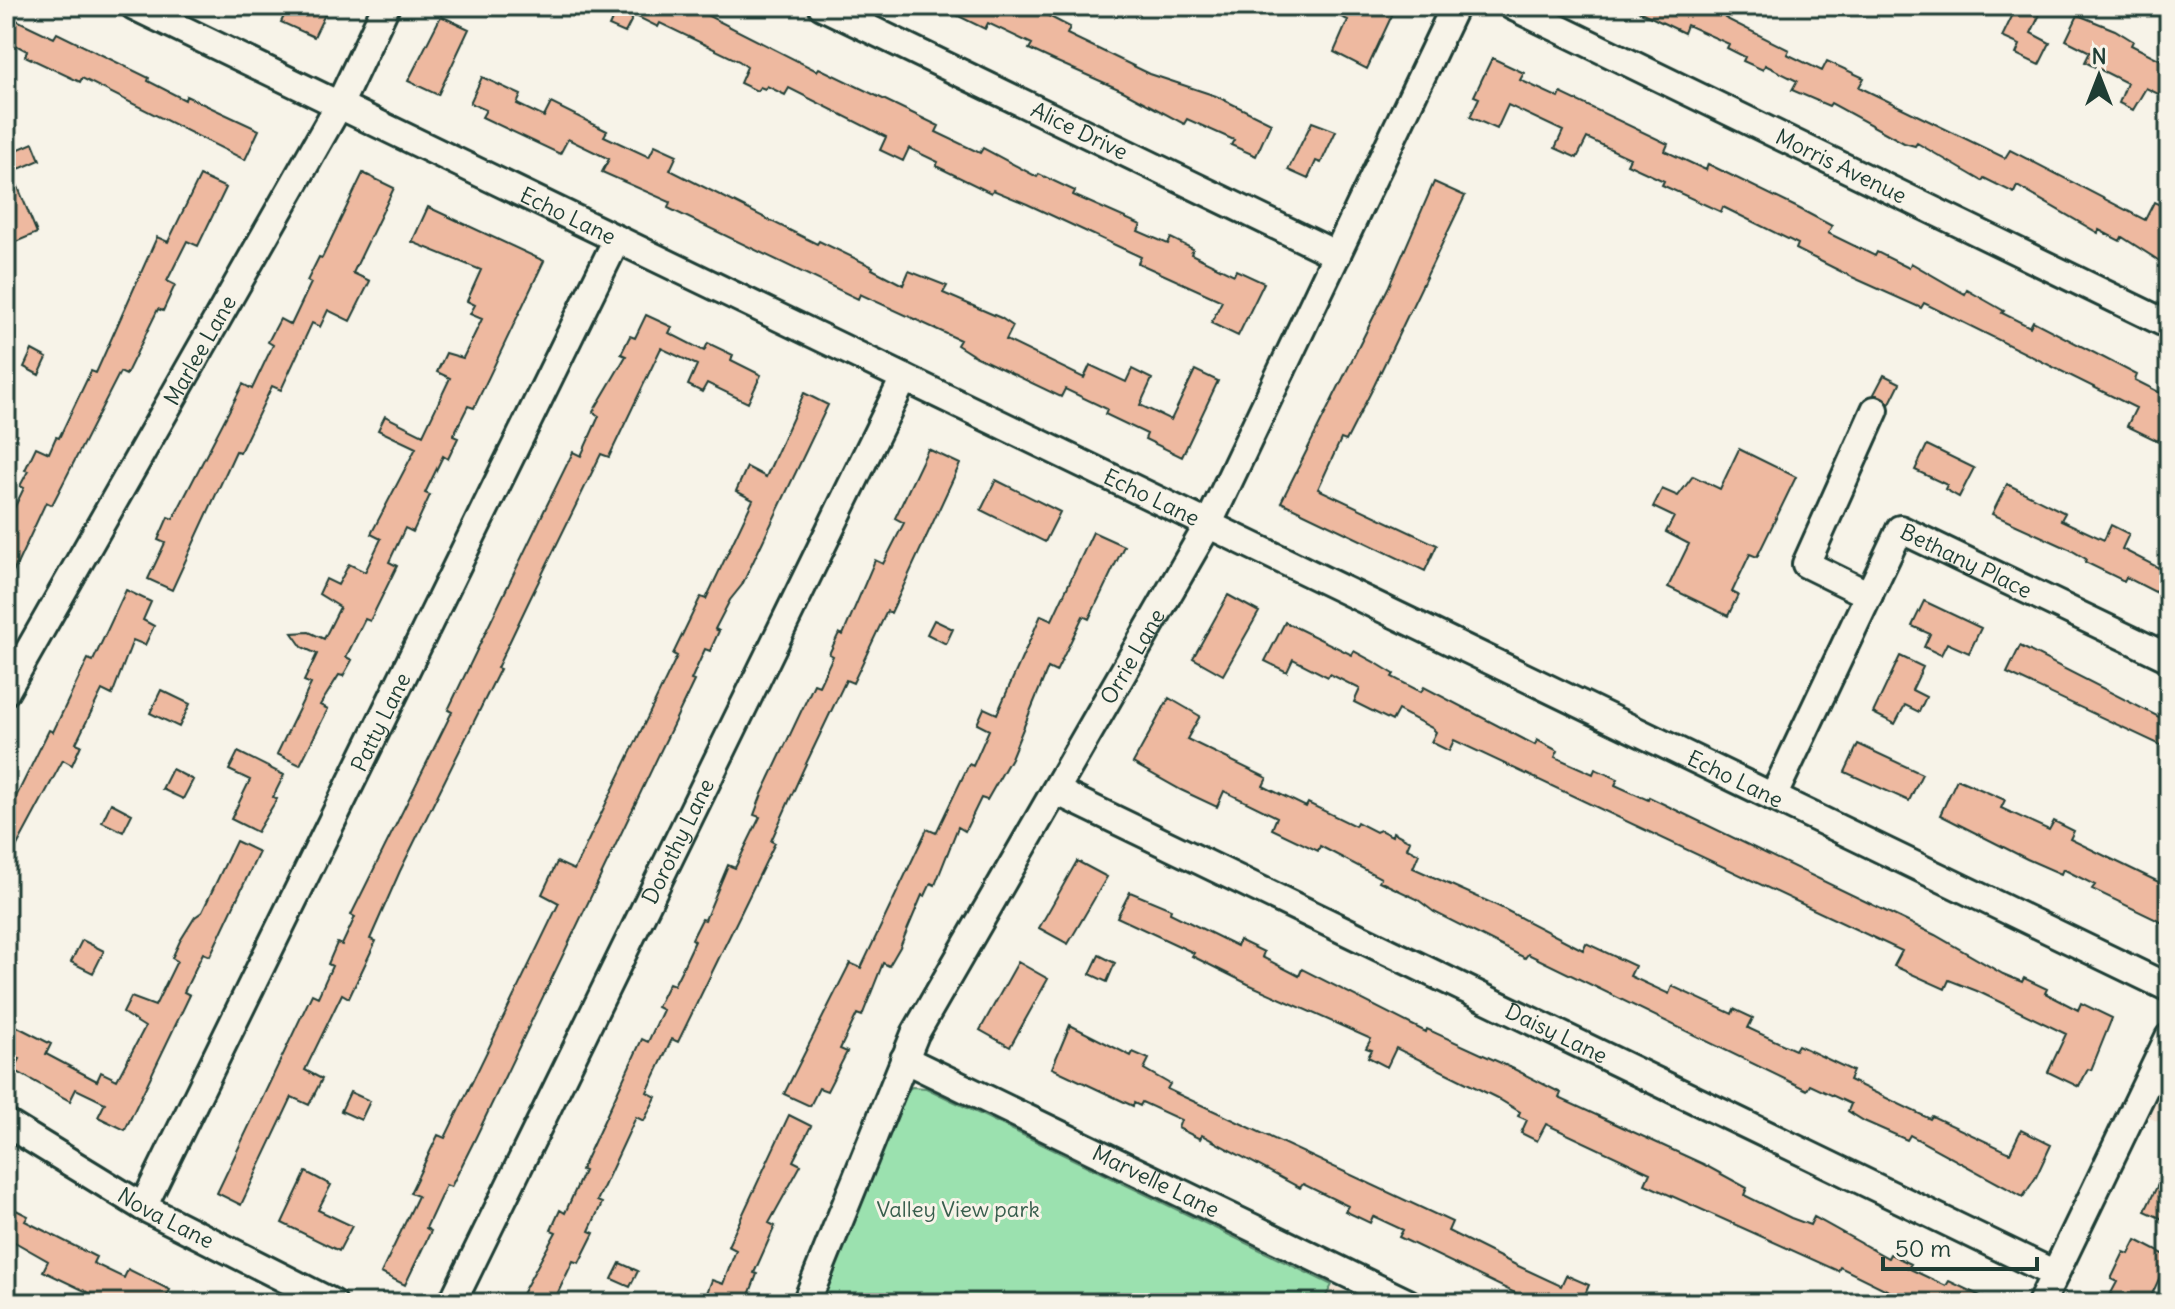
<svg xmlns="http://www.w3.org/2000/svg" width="2175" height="1309" font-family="Delius,sans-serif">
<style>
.built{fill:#f4e2d2}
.green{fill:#9be1af;stroke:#5d8f72;stroke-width:2}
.building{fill:#eeb9a0;stroke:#1f3d34;stroke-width:2}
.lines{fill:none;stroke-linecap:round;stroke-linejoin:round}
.minor-casing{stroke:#1f3d34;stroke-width:32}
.minor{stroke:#f7f3e8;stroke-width:26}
.labels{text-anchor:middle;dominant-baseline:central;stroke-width:6;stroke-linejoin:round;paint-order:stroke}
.street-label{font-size:22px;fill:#1f3d34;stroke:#f7f3e8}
.park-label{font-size:22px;fill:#385e4d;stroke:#f7f3e8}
</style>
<rect width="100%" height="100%" fill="#f7f3e8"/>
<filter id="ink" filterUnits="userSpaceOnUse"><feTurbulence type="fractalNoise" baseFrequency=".0125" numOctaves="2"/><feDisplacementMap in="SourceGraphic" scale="16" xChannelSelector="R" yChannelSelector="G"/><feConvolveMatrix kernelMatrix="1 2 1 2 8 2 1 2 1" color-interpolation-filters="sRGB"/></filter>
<g filter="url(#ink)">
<path class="built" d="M2169 1037V1127L2134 1110Z
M1332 1285 1369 1303H1322Z"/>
<path class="green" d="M912 1087 926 1088 1332 1285 1322 1303H821L902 1094Z"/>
<path class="building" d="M289 6H329L314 37 281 22Z
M615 6H689L817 71 819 68 939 126 936 132 980 153 983 148 1037 177 1039 174 1075 191 1073 195 1141 225 1138 231 1168 244 1171 238 1193 249 1191 254 1234 275 1236 270 1264 283 1238 336 1211 323 1222 301 1138 263 1141 257 1027 204 993 190 991 193 936 166 938 162 909 148 903 161 880 150 886 137 789 88 785 95 767 86 765 89 760 87 757 91 740 83 747 67 739 61 660 23 658 27 634 15 625 33 609 26 618 7Z
M938 6H1029L1070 27 1067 34 1150 74 1216 96 1271 123 1256 156 1231 145 1234 140 1187 119 1184 124 1123 91 1055 61 1029 49 1032 44 988 23 985 29Z
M1317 6H1383L1394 11 1367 69 1334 52 1348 20Z
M1628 6H1711L1727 13 1725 18 1789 50 1787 54 1822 71 1827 61 1864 78 1859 87 2005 158 2010 150 2145 220 2154 202 2169 209 2164 232 2169 235V267L2122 237 2120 241 2099 230 2098 233 2017 186 2014 193 1984 178 1982 181 1917 143 1915 146 1904 143 1831 103 1829 106 1792 90 1797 81 1765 65 1763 70 1743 61 1745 57 1727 48 1729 44 1687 25 1684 33Z
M2017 6H2044L2031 33 2050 43 2039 65 2016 54 2020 45 2002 37Z
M6 15 54 38 57 33 149 78 148 81 185 100 186 96 259 130 245 160 82 78 80 82 25 56 27 51 6 40Z
M2078 15 2115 30 2133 41 2131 45 2169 64V99L2146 88 2133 110 2119 103 2127 83 2085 62 2090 52 2066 40Z
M441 16 469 29 438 95 408 81Z
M1492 58 1524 73 1520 80 1559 98 1561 93 1668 144 1665 151 1706 170 1708 164 1798 208 1832 226 1828 233 1875 256 1877 252 1909 268 1911 263 1965 294 1967 290 1983 299 2004 311 2002 313 2030 327 2033 321 2137 375 2135 380 2169 397V419L2158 441 2127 426 2136 408 1924 303 1921 308 1852 277 1796 249 1798 244 1723 207 1721 212 1662 185 1664 181 1627 164 1630 158 1587 138 1577 158 1555 148 1563 131 1508 105 1497 129 1470 117 1479 98 1474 96Z
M482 77 521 95 517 104 544 117 551 103 607 131 604 136 649 157 655 145 677 155 670 170 817 244 819 241 873 267 872 269 903 285 909 271 947 286 943 293 1001 318 1013 326 1006 340 1084 378 1090 365 1126 382 1132 369 1152 379 1140 405 1171 420 1195 370 1218 381 1182 457 1145 439 1147 434 1105 414 1107 409 1065 389 1061 397 973 355 957 345 960 340 860 294 858 299 668 208 670 202 602 172 609 159 568 139 560 154 482 117 486 110 470 103Z
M1312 122 1336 131 1321 163 1316 161 1308 179 1288 170Z
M33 143 40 160 19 169 12 152Z
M6 158 37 233 6 246Z
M363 173 394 188 353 273 370 281 350 321 328 310 320 327 312 323 281 390 272 386 240 452 236 451 172 590 148 579 165 543 158 540 168 517 173 519 243 384 252 389 273 345 268 342 280 319 291 325 311 283 307 281 319 257 322 258Z
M200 176 226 188 198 246 187 241 167 281 175 285 163 311 158 309 126 375 120 372 52 505 46 502 6 588V525L24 488 20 486 28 471 25 470 36 447 49 453 56 437 59 438 91 371 96 373 157 237 168 242Z
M1434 182 1465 196 1372 390 1346 441 1341 439 1318 489 1437 545 1425 571 1281 502 1389 286Z
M428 207 544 261 474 408 468 406 453 436 458 438 448 459 443 456 425 493 430 495 413 532 405 528 389 562 397 566 370 621 365 619 346 657 352 660 343 676 339 675 320 705 328 709 300 765 277 754 311 684 304 681 317 654 302 647 292 633 309 632 324 639 340 607 319 594 326 579 338 585 349 564 365 572 381 539 371 534 416 448 378 430 385 416 423 435 450 378 437 372 446 353 463 358 482 319 470 314 475 305 467 301 481 270 412 242Z
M646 315 672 327 669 333 704 351 708 343 733 355 731 360 761 375 748 403 707 383 702 392 688 385 697 365 661 348 609 457 601 454 530 599 497 668 500 669 400 871 370 939 376 941 349 998 342 994 305 1070 322 1079 309 1105 292 1097 241 1205 217 1193 312 994 318 997 332 966 328 964 337 943 342 945 355 917 351 915 452 712 448 710 545 509 573 452 581 456 599 416 593 412 626 356 621 354 630 336 635 338Z
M32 350 47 358 39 375 24 367Z
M1884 375 1900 383 1890 403 1874 394Z
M804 393 828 405 742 585 730 600 715 629 719 631 710 651 705 649 691 680 694 681 474 1141 451 1187 446 1185 426 1228 431 1231 405 1285 381 1273 418 1196 410 1193 438 1135 445 1138 559 903 542 894 557 862 574 870 677 656 673 654 699 600 701 597 706 599 753 500 736 491 747 467 766 477Z
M1927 445 1974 468 1959 497 1945 489 1947 485 1915 470Z
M928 449 960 464 891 613 887 611 853 683 846 680 803 770 771 841 775 843 678 1042 672 1039 647 1092 656 1097 644 1121 636 1117 597 1201 602 1203 589 1231 594 1233 579 1263 573 1261 553 1303H517L556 1232 551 1230 560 1210 565 1213 584 1171 581 1170 642 1039 648 1042 663 1010 657 1007 669 983 674 985 681 971 695 941 692 939 702 919 705 920 728 865 735 868 760 817 754 815 762 794 814 684 819 686 833 656 829 654 839 633 843 635 875 560 883 564 904 523 895 518Z
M1739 449 1796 477 1757 557 1750 554 1732 592 1738 595 1728 616 1668 587 1689 544 1666 532 1674 517 1653 507 1662 489 1678 496 1693 476 1720 489Z
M996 480 1060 512 1045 542 981 510Z
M2007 484 2065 513 2061 520 2104 540 2111 525 2129 534 2122 549 2169 573V599L2126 577 2124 581 2085 562 2086 559 2069 549 1992 514Z
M1093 532 1124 546 1089 619 1083 616 1056 672 1048 668 1011 758 987 800 981 798 965 831 958 827 935 885 931 883 925 896 922 895 900 947 889 966 883 963 862 1016 857 1014 840 1049 847 1052 827 1091 819 1088 810 1106 784 1094 850 963 861 968 927 829 936 833 969 764 973 766 989 730 977 724 984 708 997 714 1041 615 1052 620Z
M126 590 151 602 143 620 154 626 145 645 133 640 112 695 102 690 76 743 81 745 72 765 63 760 6 866V807L11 797 15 799 49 730 53 732 88 659 93 661Z
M1228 595 1259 612 1223 675 1193 658Z
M1924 601 1981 628 1969 653 1947 643 1941 655 1924 647 1930 634 1912 626Z
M934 620 953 629 946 644 927 634Z
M1285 622 1352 655 1354 651 1376 663 1394 674 1392 677 1421 692 1424 687 1535 745 1537 740 1558 751 1555 757 1593 774 1595 769 1618 779 1615 785 1648 800 1649 797 1935 935 2003 974 2022 982 2024 978 2047 989 2045 993 2078 1010 2081 1003 2112 1018 2091 1070 2088 1069 2079 1087 2048 1072 2066 1034 1977 991 1949 980 1945 989 1894 966 1902 951 1454 740 1449 751 1431 742 1436 732 1432 728 1398 710 1392 721 1354 702 1360 689 1330 674 1328 677 1293 659 1287 672 1265 661Z
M2020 646 2169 722V749L2007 673Z
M1900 656 1923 667 1912 690 1926 697 1919 712 1905 705 1895 724 1873 713Z
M161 690 190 704 179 727 150 713Z
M1169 698 1200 716 1187 739 1267 778 1263 786 1306 807 1308 803 1355 826 1357 822 1376 832 1380 830 1392 836 1393 832 1410 841 1407 848 1419 854 1413 868 1498 906 1583 950 1586 943 1635 966 1630 976 1669 994 1672 986 1732 1014 1734 1009 1753 1018 1748 1028 1795 1050 1798 1045 1853 1071 1849 1080 1930 1119 1932 1116 2010 1153 2021 1130 2051 1145 2036 1177 2023 1197 1910 1135 1907 1140 1864 1121 1848 1111 1851 1104 1810 1085 1807 1090 1528 954 1525 958 1434 912 1417 899 1379 881 1381 878 1320 846 1318 851 1272 829 1277 817 1224 791 1217 807 1181 790 1133 763Z
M1858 744 1922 774 1909 801 1845 772Z
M238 752 284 775 273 797 277 799 257 832 231 819 250 780 229 770Z
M172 769 193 780 183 799 162 789Z
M1957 779 2005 800 2001 808 2049 830 2054 821 2074 831 2070 839 2169 887V926L2092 889 2095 885 2063 869 2061 874 2027 859 1940 815Z
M111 803 132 814 123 832 102 822Z
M236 841 259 852 210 956 203 953 184 992 190 995 125 1130 98 1117 105 1103 76 1089 70 1101 14 1070 20 1059 6 1052V1021L51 1044 46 1054 97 1081 101 1072 117 1080 145 1027 123 1013 131 997 155 1006 177 961 172 958 180 941 195 917 202 912Z
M1077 861 1107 877 1068 944 1039 928Z
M1130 892 1171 909 1170 913 1237 946 1239 940 1264 952 1262 957 1299 976 1302 969 1426 1032 1427 1029 1514 1069 1561 1093 1559 1098 1703 1164 1747 1188 1744 1195 1791 1218 1810 1225 1814 1217 1888 1258 1890 1254 1911 1264 1908 1268 1946 1286 1949 1281 1995 1303H1913L1840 1267 1838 1271 1645 1184 1650 1173 1546 1124 1537 1141 1521 1133 1527 1120 1518 1116 1520 1112 1497 1098 1396 1048 1387 1067 1368 1057 1372 1050 1366 1048 1371 1039 1248 984 1192 956 1194 953 1117 917Z
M82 940 104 951 93 973 71 962Z
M1099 955 1115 963 1107 982 1090 974Z
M1018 962 1048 979 1010 1047 980 1030Z
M1070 1025 1131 1056 1133 1052 1149 1059 1144 1069 1170 1084 1167 1089 1452 1222 1448 1231 1516 1265 1561 1286 1566 1275 1589 1285 1584 1297 1595 1303H1536L1399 1237 1403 1230 1373 1216 1370 1223 1345 1211 1348 1206 1303 1184 1300 1188 1202 1135 1200 1139 1178 1128 1181 1120 1142 1102 1140 1106 1134 1103 1133 1106 1052 1068Z
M350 1092 370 1101 361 1120 341 1111Z
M789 1115 811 1126 793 1161 801 1165 769 1223 775 1226 754 1273 757 1274 746 1303H703L712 1280 723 1284 736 1250 728 1246Z
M2169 1162V1222L2145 1211Z
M306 1172 331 1185 318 1210 352 1226 339 1251 282 1223Z
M6 1205 28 1216 25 1221 96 1257 93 1263 124 1278 128 1269 170 1290 163 1303H110L43 1271 48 1261 6 1237Z
M2136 1240 2169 1257 2148 1303H2126L2110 1295 2117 1282 2111 1279 2124 1252 2129 1254Z
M620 1263 638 1271 630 1287 612 1279Z"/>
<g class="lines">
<g class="minor-casing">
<g id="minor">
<path id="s1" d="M134 6 2169 988"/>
<path id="s2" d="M822 6 1337 255"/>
<path id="s3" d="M1512 6 2169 325"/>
<path d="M1869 595 1806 564 1875 410"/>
<path id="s4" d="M6 691 339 105 386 6"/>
<path id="s5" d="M1056 791 2055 1274"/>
<path id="s6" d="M1773 797 1900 529 2169 658"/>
<path id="s7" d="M904 1059 1408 1303"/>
<path id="s8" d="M6 1123 143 1207 333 1303"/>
<path id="s9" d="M143 1207 617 239"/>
<path id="s10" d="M452 1303 904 378"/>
<path id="s11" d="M806 1303 915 1034 1208 525 1455 6"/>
<path d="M2041 1303 2169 1037"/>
</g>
</g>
<use href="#minor" class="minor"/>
</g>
</g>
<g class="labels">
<g class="street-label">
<text stroke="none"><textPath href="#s2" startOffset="286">Alice Drive</textPath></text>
<text stroke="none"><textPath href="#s3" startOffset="366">Morris Avenue</textPath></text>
<text stroke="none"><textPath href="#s1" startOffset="482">Echo Lane</textPath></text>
<text stroke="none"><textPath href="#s4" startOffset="392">Marlee Lane</textPath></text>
<text stroke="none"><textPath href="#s1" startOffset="1130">Echo Lane</textPath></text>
<text stroke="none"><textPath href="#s6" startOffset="370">Bethany Place</textPath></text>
<text stroke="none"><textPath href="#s11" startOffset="726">Orrie Lane</textPath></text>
<text stroke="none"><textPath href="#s9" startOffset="540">Patty Lane</textPath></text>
<text stroke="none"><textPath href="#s1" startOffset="1778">Echo Lane</textPath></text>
<text stroke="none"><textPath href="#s10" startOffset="514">Dorothy Lane</textPath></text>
<text stroke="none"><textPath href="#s5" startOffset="556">Daisy Lane</textPath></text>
<text stroke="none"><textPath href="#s7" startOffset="280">Marvelle Lane</textPath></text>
<text stroke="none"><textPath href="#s8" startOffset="186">Nova Lane</textPath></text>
</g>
<g class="park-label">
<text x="958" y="1209">Valley View park</text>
</g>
</g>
<rect width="2175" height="1309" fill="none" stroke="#f7f3e8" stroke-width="32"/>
<rect x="16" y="16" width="2143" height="1277" fill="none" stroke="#1f3d34" stroke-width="3" filter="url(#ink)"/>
<g transform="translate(2099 76)" stroke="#f7f3e8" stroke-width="6" paint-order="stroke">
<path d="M0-6L14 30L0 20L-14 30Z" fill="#1f3d34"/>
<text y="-12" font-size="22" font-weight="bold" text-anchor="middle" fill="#1f3d34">N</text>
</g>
<path d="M1883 1257v12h154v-12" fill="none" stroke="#1f3d34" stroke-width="4"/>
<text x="1895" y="1257" font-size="24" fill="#1f3d34" stroke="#f7f3e8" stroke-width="6" paint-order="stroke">50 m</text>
</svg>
